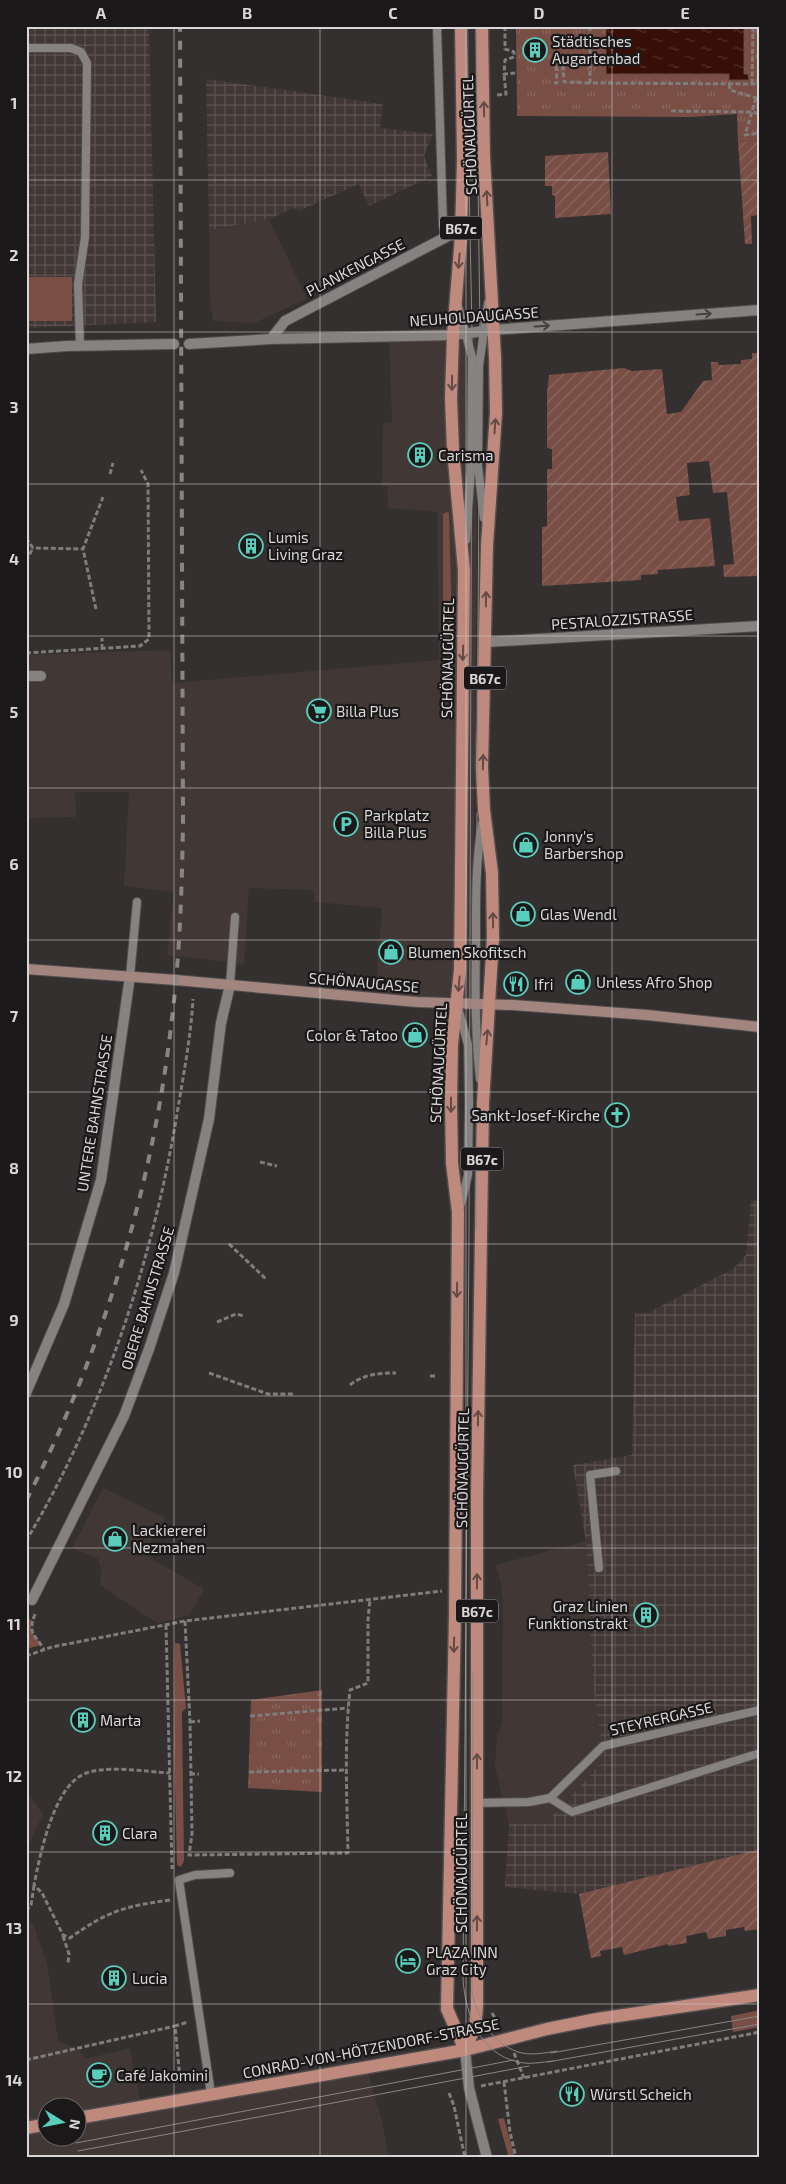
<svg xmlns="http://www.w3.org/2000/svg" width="786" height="2184" font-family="'Exo 2',sans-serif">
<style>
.built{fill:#413735;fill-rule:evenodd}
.industrial{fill:url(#industrial-grid)}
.grass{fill:#784e45}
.park{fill:url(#park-tufts)}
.garden{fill:url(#garden-furrows)}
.water{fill:url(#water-ripples);stroke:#674b45}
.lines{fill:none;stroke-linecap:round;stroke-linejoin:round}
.service-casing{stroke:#504d4c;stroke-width:10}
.minor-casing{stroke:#504d4c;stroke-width:12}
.tertiary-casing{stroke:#504d4c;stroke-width:12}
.secondary-casing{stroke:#504d4c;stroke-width:12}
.primary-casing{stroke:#504d4c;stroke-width:15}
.path{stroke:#7f7c7c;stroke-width:3;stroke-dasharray:5 2.5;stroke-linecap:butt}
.service{stroke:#858281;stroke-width:8}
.minor{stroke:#858281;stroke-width:10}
.tertiary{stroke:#858281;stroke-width:10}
.secondary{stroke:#a2857f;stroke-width:10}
.primary{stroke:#bf897d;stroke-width:12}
.tram{stroke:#888685;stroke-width:1}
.rail{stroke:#888685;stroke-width:4;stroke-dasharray:9 9;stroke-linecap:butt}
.oneway{stroke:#644b45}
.oneway2{stroke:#454242}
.grid{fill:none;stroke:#d8d6d6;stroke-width:1;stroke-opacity:0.55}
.labels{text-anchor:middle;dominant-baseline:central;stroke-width:4.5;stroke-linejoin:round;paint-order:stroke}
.shield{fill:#1a1818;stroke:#9f9d9d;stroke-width:1}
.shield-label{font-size:14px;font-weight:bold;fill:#d8d6d6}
.poi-label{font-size:15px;fill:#d8d6d6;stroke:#1a1818;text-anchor:start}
.street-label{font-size:15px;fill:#d8d6d6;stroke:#1a1818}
.neatline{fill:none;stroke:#d8d6d6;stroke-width:2}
.grid-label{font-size:16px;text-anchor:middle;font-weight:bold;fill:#d8d6d6}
</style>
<defs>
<pattern id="industrial-grid" width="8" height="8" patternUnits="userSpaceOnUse" patternTransform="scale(1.25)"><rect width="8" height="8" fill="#413735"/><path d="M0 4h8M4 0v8" fill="none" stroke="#5c5352"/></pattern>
<pattern id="park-tufts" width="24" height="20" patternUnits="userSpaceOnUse" patternTransform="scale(1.25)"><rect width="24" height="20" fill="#784e45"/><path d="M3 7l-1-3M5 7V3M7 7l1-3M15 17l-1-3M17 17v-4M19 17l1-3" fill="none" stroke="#8a675f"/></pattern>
<pattern id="garden-furrows" width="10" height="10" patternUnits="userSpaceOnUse" patternTransform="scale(1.25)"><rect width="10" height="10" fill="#784e45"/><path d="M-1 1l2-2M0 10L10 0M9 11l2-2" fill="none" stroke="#8a675f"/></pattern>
<pattern id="water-ripples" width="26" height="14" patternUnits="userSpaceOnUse" patternTransform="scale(1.25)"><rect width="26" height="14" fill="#370f07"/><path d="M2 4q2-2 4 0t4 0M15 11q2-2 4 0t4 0" fill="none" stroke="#53312a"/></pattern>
</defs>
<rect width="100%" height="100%" fill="#33302f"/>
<path class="built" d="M269 219 307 299 254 323 213 321 210 301 209 230Z
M476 331 477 549 474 831 475 1004 375 998 382 908 314 902V890L249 888 244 964 167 955 174 892 124 886 129 792H75L76 817 26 818V655L170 650 172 683 439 660 437 512 388 508 387 487 382 486 383 423 392 422 389 336Z
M103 1488 166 1518 158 1528 146 1553 152 1559 204 1589 190 1615 157 1623 100 1585 101 1570 98 1559 72 1548Z
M586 1541 593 1684 604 1760 545 1824H509L495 1767 497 1734 502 1724 503 1618 502 1588 496 1565Z
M26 1792 43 1814 26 1851Z
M26 1916 34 1926 47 1963 58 2041 78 2049 86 2059 130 2048 143 2114 368 2072 382 2121 389 2158H26ZM48 2106H78V2136H48Z"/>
<path class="industrial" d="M26 26H149L156 322 26 328Z
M206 79 383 104 380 128 433 134 424 156 432 176 369 206 359 184 299 211 294 208 269 219 209 230Z
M751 1200 760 1201V1849L579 1894 505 1887 509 1824H545L604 1760 593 1684 586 1541 573 1465 632 1455 635 1313H647L733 1269 746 1255Z"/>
<path class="grass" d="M26 277H72V321H26Z
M447 512 449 513 452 627 450 638 447 640 443 637V514Z
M26 1616 32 1621C28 1632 36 1636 41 1645L26 1649Z
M175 1643 180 1644 186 1708 182 1712 184 1861 181 1867 177 1865 174 1748Z
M760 2010V2027L733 2032 731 2016Z
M504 2118 515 2158H509L498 2119Z"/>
<path class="park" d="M516 26H760V140L738 142 737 114 691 117 517 116Z
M322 1690V1792L248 1788 251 1700Z"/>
<path class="garden" d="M760 140V215L751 216 752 244H745L738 142Z
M608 152 611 214 555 218V196L552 195V186H545V156Z
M752 353H760V531H757V545H760V576L724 577 723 565 734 564 727 492 713 493 709 461 687 463 690 495 676 497 679 521 710 518 715 566 658 570V574L641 575V580L542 586V527L547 526V469H552V449L547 448V392L549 375 624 368 632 371 662 369 667 414 681 412 703 381 712 380 711 362H718L719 365 741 364V360L752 359Z
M760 1849V1929L745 1931 744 1927 726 1930V1936L708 1939 706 1932 686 1936 687 1943 668 1946V1944L624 1955 622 1947 600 1951 601 1956 591 1958 579 1894Z"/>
<path class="water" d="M606 26H744V74H748L749 80H729V74H606Z"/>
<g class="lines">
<g class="service-casing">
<path id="service" d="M437 26 443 226 450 235
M26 48H71L81 52 87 63 85 237 78 284 80 346
M458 306 472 357 471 468 466 540
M484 518 478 466 479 366 488 303
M130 976 137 902
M230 985 235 917
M459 1011 468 1045 469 1102 468 1175 460 1207
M480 1079C475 1036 475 993 476 949 476 907 475 865 482 824
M599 1568 590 1475 616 1471
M550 1798 572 1812 760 1753
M477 1803 529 1802 550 1798 603 1746 760 1710
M211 2094 179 1880 195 1875 230 1873"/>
</g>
<g class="minor-casing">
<path id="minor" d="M493 330 760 310
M271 339 285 321 450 235 461 236
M486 642 760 626
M26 676H41
M26 1393 64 1304 101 1180 130 976
M32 1600 124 1416 149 1349 174 1273 209 1119 221 1023 230 985
M465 2050 469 2088 487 2158"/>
</g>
<g class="tertiary-casing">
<path id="tertiary" d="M189 344 271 339 453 335 493 330
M26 349 67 346 174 344"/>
</g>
<g class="secondary-casing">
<path id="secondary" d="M26 969 176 980 417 1002 513 1005 647 1015 760 1027"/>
</g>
<g class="primary-casing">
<path id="primary" d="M461 26 463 160 461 236 453 335 451 398 453 450 464 570 460 970 452 1045 451 1101 452 1163 458 1212 455 1615 447 2009 465 2050
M465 2050 475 2027 477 2007V1496L483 1103 493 938 492 873 484 810 482 767 487 545 496 413 495 357 484 157 482 26
M78 2118 465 2050 547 2029 597 2019 760 1995
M26 2128 48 2124"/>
</g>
<path class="path" d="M505 26V49L514 52V57L505 60 504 74 515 73
M590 26V83L760 84
M554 83H557L556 64H563L564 82 590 83
M729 84 730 90 760 99
M752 84 753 26
M497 95 506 94 504 74
M756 98 745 135 760 133
M671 111 752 112 760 114
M110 474 113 463
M26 538 33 548 83 549
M26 561 33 548
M96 609 83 549 103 497
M102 649V638
M26 653 140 646 149 639 148 484 141 470
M260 1162 277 1166
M229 1244 266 1279
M217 1322 236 1314 244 1316
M209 1373 268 1394H294
M430 1376H437
M350 1385C364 1374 379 1373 396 1373
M26 1541C104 1411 154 1256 178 1108 184 1072 191 1035 193 999
M35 1614C27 1635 35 1633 44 1650
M185 1621 190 1722 192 1834 189 1855 348 1853C347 1799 344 1744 350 1690L368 1683V1620L370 1599
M166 1625 172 1869
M26 1656 52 1647 185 1621 442 1591
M250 1716 348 1708
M190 1722 200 1721
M249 1772 347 1770
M190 1774H199
M170 1900C126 1906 107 1911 70 1938L63 1935 42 1893 34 1885C40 1855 53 1790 82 1775 103 1764 147 1772 170 1773
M26 1911 31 1905 34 1886
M63 1936 69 1954 68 1963
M492 2013 499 2025
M514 2053 524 2078
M26 2060 175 2026
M180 2079 175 2026 188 2022
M504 2082 510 2132 516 2158
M481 2086 760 2032
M449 2093 454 2106 465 2158"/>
<use href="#service" class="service"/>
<use href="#minor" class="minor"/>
<use href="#tertiary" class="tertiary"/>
<use href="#secondary" class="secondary"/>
<use href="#primary" class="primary"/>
<path class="tram" d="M466 26 472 332 469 1238 463 1980C466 2015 479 2053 518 2062 530 2065 542 2062 553 2061
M476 26 480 331 479 443
M477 785 479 475
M476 913 477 813
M476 1230V1155
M473 1673 472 1992C477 2017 492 2043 518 2052 530 2056 545 2053 557 2051
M551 2053 760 2016
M548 2062 760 2024
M76 2143 514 2060
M78 2151 529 2066"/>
<path class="rail" d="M26 1501C103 1350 153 1187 172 1018 180 953 182 887 183 822L180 26"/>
</g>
<defs><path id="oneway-shaft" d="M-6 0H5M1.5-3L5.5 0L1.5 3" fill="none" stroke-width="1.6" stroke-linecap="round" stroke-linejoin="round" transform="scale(1.25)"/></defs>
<g class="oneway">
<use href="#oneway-shaft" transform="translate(484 109) rotate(-91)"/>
<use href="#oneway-shaft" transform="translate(487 198) rotate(-93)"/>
<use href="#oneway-shaft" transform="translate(459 261) rotate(95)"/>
<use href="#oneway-shaft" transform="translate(452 383) rotate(91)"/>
<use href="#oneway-shaft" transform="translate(495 426) rotate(-86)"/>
<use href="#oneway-shaft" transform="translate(486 599) rotate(-89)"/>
<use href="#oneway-shaft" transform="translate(463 653) rotate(91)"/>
<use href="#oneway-shaft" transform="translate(483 762) rotate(-89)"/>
<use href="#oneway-shaft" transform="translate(493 920) rotate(-91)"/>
<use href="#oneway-shaft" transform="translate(459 984) rotate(95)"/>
<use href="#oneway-shaft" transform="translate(487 1037) rotate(-85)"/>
<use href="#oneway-shaft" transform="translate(451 1105) rotate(90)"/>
<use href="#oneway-shaft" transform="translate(457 1290) rotate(91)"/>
<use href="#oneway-shaft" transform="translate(478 1418) rotate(-89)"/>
<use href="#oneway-shaft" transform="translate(477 1581) rotate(-90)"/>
<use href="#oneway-shaft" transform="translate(454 1645) rotate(91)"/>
<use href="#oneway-shaft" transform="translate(477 1761) rotate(-90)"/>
<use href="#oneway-shaft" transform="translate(477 1923) rotate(-90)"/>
</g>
<g class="oneway2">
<use href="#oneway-shaft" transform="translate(704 314) rotate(-4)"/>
<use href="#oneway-shaft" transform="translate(542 326) rotate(-3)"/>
</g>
<path class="grid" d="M174 26V2158M320 26V2158M466 26V2158M612 26V2158M26 180H760M26 332H760M26 484H760M26 636H760M26 788H760M26 940H760M26 1092H760M26 1244H760M26 1396H760M26 1548H760M26 1700H760M26 1852H760M26 2004H760"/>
<defs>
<g id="building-ring" transform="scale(1.25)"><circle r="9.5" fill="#1a1818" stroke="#5acebd" stroke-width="1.5"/><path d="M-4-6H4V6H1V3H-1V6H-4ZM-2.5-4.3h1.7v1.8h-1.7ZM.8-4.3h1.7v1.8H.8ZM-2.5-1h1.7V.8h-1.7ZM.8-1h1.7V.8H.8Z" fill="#5acebd"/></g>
<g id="supermarket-ring" transform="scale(1.25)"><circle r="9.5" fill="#1a1818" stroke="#5acebd" stroke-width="1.5"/><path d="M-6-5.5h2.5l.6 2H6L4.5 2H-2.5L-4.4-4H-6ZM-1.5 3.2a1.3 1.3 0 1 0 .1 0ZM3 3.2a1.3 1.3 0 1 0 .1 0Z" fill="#5acebd"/></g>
<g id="parking-ring" transform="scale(1.25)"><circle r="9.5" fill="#1a1818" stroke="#5acebd" stroke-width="1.5"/><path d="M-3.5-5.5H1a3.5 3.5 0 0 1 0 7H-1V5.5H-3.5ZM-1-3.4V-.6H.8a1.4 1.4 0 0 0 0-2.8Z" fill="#5acebd"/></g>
<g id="shop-ring" transform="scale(1.25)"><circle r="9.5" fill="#1a1818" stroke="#5acebd" stroke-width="1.5"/><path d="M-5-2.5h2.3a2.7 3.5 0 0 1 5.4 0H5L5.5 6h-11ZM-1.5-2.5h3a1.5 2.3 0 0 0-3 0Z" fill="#5acebd"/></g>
<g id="restaurant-ring" transform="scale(1.25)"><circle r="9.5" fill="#1a1818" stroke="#5acebd" stroke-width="1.5"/><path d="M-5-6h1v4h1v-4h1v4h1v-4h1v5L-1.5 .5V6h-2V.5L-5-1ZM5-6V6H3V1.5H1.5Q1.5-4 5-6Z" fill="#5acebd"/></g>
<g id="church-ring" transform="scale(1.25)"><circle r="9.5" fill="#1a1818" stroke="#5acebd" stroke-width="1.5"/><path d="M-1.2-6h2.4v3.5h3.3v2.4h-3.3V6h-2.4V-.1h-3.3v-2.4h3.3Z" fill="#5acebd"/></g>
<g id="hotel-ring" transform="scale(1.25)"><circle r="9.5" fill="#1a1818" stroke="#5acebd" stroke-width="1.5"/><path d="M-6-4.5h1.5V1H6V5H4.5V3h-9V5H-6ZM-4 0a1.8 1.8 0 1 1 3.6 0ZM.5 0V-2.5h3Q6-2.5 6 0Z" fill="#5acebd"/></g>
<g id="cafe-ring" transform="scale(1.25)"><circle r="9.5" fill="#1a1818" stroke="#5acebd" stroke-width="1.5"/><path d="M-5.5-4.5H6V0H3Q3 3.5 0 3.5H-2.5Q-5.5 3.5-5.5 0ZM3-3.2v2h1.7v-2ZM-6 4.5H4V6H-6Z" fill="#5acebd"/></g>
</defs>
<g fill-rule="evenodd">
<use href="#building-ring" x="535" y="50"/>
<use href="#building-ring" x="420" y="455"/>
<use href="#building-ring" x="251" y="546"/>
<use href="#supermarket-ring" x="319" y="711"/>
<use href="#parking-ring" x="346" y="824"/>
<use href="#shop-ring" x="526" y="845"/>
<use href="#shop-ring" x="523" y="914"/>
<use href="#shop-ring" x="391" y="952"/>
<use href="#shop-ring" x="578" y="982"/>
<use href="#restaurant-ring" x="516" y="984"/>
<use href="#shop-ring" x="415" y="1035"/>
<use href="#church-ring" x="617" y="1115"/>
<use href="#shop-ring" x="115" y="1539"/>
<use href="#building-ring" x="646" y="1615"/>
<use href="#building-ring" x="83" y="1720"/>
<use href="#building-ring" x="105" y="1833"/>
<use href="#hotel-ring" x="408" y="1961"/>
<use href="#building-ring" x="114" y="1978"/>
<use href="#cafe-ring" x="99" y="2075"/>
<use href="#restaurant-ring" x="572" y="2094"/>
</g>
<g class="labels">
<g class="shield">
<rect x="440" y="216.5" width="42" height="23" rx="4"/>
<rect x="464" y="666.5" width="42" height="23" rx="4"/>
<rect x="461" y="1147.5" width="42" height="23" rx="4"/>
<rect x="456" y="1599.5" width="42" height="23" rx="4"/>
</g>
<g class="shield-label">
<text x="461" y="228">B67c</text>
<text x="485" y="678">B67c</text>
<text x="482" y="1159">B67c</text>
<text x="477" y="1611">B67c</text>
</g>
<g class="poi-label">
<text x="552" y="41">Städtisches<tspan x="552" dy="17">Augartenbad</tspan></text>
<text x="438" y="455">Carisma</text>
<text x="268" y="537">Lumis<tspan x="268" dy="17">Living Graz</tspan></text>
<text x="336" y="711">Billa Plus</text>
<text x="364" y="815">Parkplatz<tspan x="364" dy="17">Billa Plus</tspan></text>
<text x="544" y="836">Jonny's<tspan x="544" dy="17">Barbershop</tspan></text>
<text x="540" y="914">Glas Wendl</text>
<text x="408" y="952">Blumen Skofitsch</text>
<text x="596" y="982">Unless Afro Shop</text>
<text x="534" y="984">Ifri</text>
<text x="398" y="1035" text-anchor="end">Color &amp; Tatoo</text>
<text x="600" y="1115" text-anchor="end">Sankt-Josef-Kirche</text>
<text x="132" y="1530">Lackiererei<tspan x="132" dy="17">Nezmahen</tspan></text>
<text x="628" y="1606" text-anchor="end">Graz Linien<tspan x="628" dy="17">Funktionstrakt</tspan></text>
<text x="100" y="1720">Marta</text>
<text x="122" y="1833">Clara</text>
<text x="426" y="1952">PLAZA INN<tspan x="426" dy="17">Graz City</tspan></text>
<text x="132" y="1978">Lucia</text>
<text x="116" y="2075">Café Jakomini</text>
<text x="590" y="2094">Würstl Scheich</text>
</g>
<g class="street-label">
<text transform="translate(469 135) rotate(-92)">SCHÖNAUGÜRTEL</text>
<text transform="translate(355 267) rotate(-27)">PLANKENGASSE</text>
<text transform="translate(474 316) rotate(-4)">NEUHOLDAUGASSE</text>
<text transform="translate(622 619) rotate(-4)">PESTALOZZISTRASSE</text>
<text transform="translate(447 658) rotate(-89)">SCHÖNAUGÜRTEL</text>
<text transform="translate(364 982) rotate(5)">SCHÖNAUGASSE</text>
<text transform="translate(438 1063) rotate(-87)">SCHÖNAUGÜRTEL</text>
<text transform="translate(94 1113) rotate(-81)">UNTERE BAHNSTRASSE</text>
<text transform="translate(147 1298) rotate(-73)">OBERE BAHNSTRASSE</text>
<text transform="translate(462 1468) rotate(-89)">SCHÖNAUGÜRTEL</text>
<text transform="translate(661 1718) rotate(-13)">STEYRERGASSE</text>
<text transform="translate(461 1873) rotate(-90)">SCHÖNAUGÜRTEL</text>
<text transform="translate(371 2048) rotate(-11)">CONRAD-VON-HÖTZENDORF-STRASSE</text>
</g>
</g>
<rect width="786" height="2184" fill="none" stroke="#1a1818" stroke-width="55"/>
<g transform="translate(62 2122) rotate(100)"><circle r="24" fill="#1a1818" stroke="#666464"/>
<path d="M0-4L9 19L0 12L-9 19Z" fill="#5acebd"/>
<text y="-8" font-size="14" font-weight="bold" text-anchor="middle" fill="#d8d6d6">N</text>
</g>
<rect x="28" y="28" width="730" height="2128" class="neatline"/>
<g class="grid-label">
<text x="101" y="19">A</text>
<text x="247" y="19">B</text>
<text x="393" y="19">C</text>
<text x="539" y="19">D</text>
<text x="685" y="19">E</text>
<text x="14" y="109">1</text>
<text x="14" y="261">2</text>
<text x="14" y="413">3</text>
<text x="14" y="565">4</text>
<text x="14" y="718">5</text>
<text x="14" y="870">6</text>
<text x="14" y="1022">7</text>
<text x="14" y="1174">8</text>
<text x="14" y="1326">9</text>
<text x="14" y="1478">10</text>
<text x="14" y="1630">11</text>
<text x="14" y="1782">12</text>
<text x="14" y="1934">13</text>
<text x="14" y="2086">14</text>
</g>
</svg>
